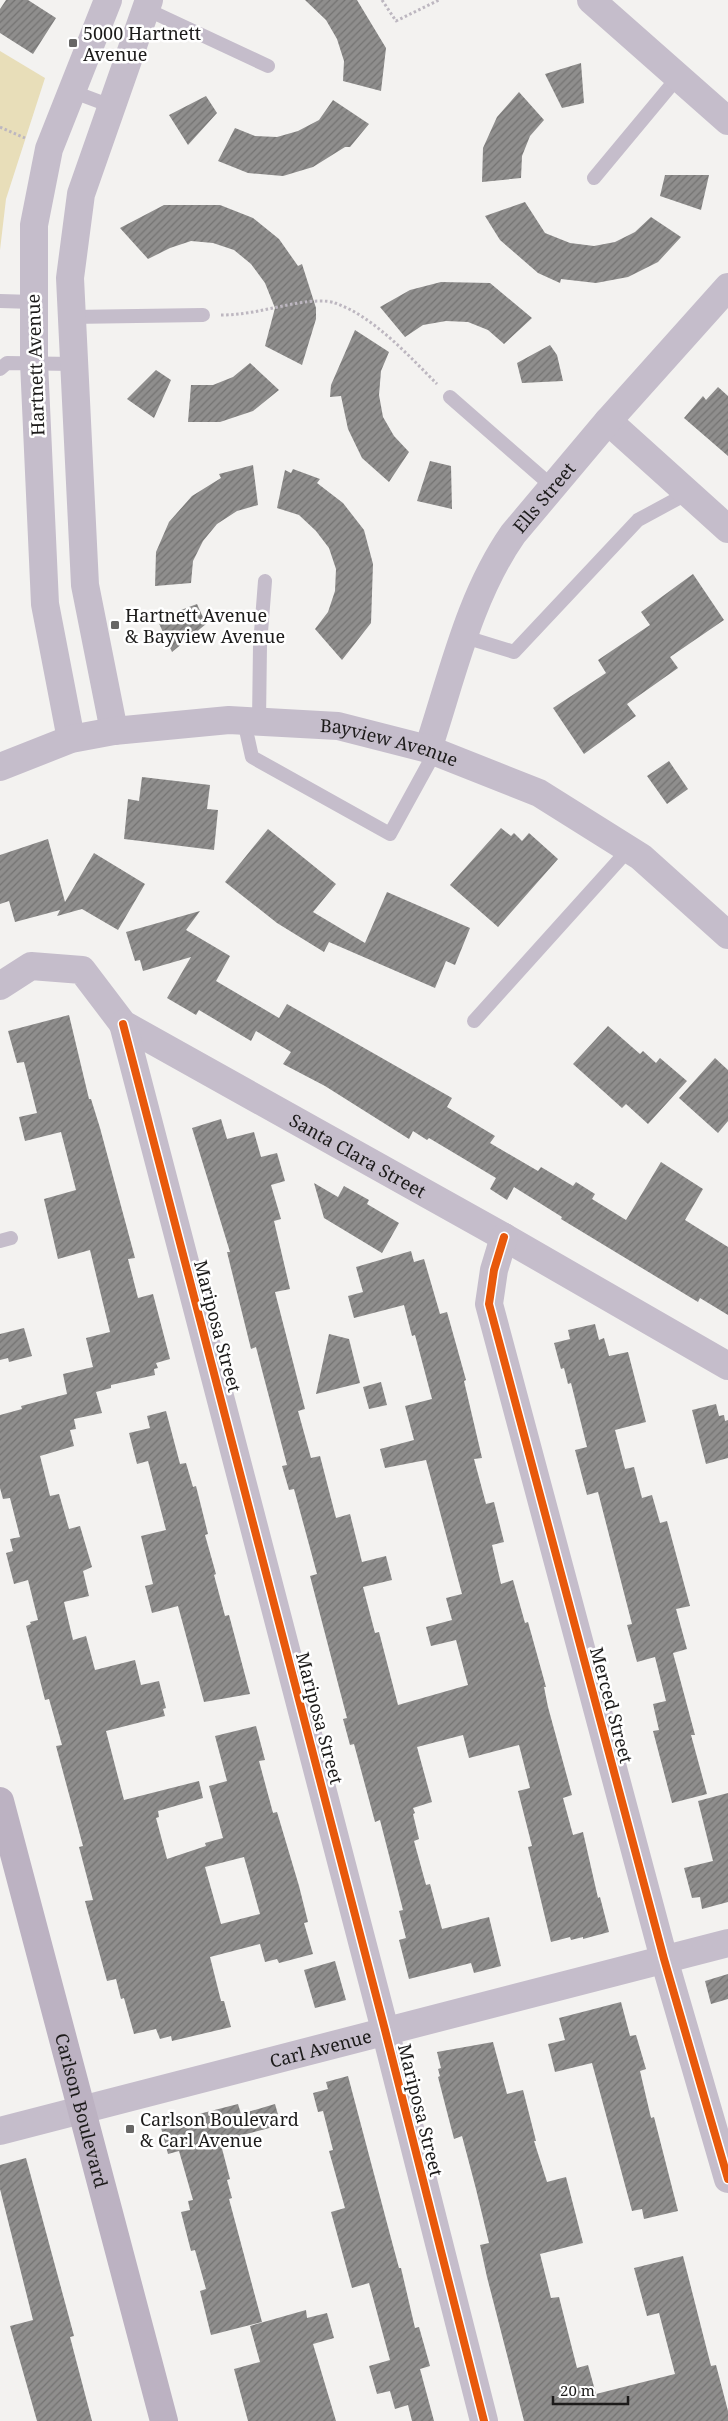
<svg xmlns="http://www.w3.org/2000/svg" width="728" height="2421" font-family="'Noto Serif',serif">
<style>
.green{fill:#e8deb9}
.building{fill:url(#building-hatch);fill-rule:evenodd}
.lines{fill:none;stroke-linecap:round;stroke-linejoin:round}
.path{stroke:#bdb7c0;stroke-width:3;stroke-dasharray:2.5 2.5;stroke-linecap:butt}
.service{stroke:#c5bdcb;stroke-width:14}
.minor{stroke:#c5bdcb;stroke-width:28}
.tertiary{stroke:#c5bdcb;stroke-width:28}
.secondary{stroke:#bcb2c2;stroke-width:28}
.cycleway-casing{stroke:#fff;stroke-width:11}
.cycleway{stroke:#e8590c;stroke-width:8}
.poi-dot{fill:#676665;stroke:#fff;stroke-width:2}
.labels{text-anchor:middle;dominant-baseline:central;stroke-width:5;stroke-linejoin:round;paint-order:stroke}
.poi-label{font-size:18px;fill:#1c1b1a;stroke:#fff;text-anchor:start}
.street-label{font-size:18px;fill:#1c1b1a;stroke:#fff}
</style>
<defs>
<pattern id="building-hatch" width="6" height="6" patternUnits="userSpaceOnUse" patternTransform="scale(1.25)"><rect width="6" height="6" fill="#8f8e8d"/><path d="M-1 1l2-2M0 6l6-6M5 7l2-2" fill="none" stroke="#747372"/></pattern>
</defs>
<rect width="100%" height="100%" fill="#f3f2f0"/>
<path class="green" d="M0 51 45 78 6 199 0 250Z"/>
<path class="building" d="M6 0H28L56 18 33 54 0 33V9Z
M305 0H357L386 48 381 91 343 81 344 61 337 39 326 20Z
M581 63 584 103 562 108 545 74Z
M519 92 544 120 530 136 522 156 521 178 482 182 483 148 497 117Z
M206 96 217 113 188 145 169 115Z
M333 100 369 124 350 147H345L313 167 283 176 248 173 218 161 235 128 255 136 277 137 298 131 319 120Z
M665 175H709L701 210 660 196Z
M525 202 545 233 570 243 594 246 615 242 635 232 651 217 681 237 658 262 628 277 596 283 561 279 560 283 538 273 500 240 485 216Z
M164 205H220L253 218 279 239 298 266 302 264 316 308V319L302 365 265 346 275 308 265 283 251 264 234 250 213 243 191 241 170 248 148 259 120 228Z
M441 282 490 283 532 318 504 344 488 330 468 322 446 321 423 325 405 337 380 307 410 290Z
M355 330 389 352 381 371 379 395 383 417 394 436 409 452 389 482 362 458 348 429 341 396 330 397 331 385Z
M550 345 557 355 563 381 522 383 517 363Z
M250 363 279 390 253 411 220 422H188L191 385H213L233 377Z
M156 370 171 380 154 418 127 399Z
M718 387 728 396V456L684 418 703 396 706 400Z
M430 461 451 466 452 509 417 501Z
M253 465 258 505 237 511 217 524 203 541 193 561 191 583 155 586 156 552 169 522 192 496 221 478 219 474Z
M293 469 320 479 317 483 343 503 364 530 373 564 371 623 342 660 315 629 328 612 335 591 336 569 329 548 316 531 299 515 277 508 285 470 291 473Z
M693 574 724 620 670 657 678 668 627 704 636 716 584 754 553 708 606 673 598 660 650 625 641 612Z
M197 604 206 624 172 652 157 619Z
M669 761 688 789 667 804 647 776Z
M142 777 210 785 207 809 218 810 214 850 124 839 128 799 139 801Z
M501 828 511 836 514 833 522 841 529 833 558 859 498 927 450 885Z
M268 829 336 884 313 912 365 943 387 892 470 928 455 965 446 961 435 988 329 942 324 952 277 923 225 882Z
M48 839 65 902 94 853 145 884 118 930 82 909 57 916 60 910 15 922 9 901 0 904V855Z
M200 911 186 930 230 956 216 981 279 1018 287 1004 452 1098 447 1107 495 1136 490 1143 538 1171 541 1167 573 1186 576 1182 595 1194 592 1199 626 1220 661 1162 703 1189 685 1220 728 1247V1315L700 1298 698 1302 561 1219 562 1217 514 1187 507 1200 490 1189 496 1178 429 1138 427 1140 413 1131 409 1139 325 1086 283 1064 291 1052 256 1031 251 1041 199 1010 196 1015 167 998 191 957 143 971 140 960 135 961 126 932Z
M69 1015 89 1099H91L100 1128 135 1258 128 1259 138 1298 153 1294 170 1359 156 1363 158 1368 154 1369 155 1375 111 1385V1388L96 1392 102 1413 74 1419 76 1429 70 1430 74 1446 40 1456 50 1496 59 1494 69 1529 80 1526 92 1567 83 1571 89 1596 64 1602 73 1640 86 1636 95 1670 135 1660 141 1685 159 1681 166 1708 163 1709 165 1716 106 1731 124 1800 199 1781 203 1798 158 1811 159 1817 156 1818 167 1859 206 1846 205 1843 223 1838 209 1786 227 1781 215 1736 256 1726 265 1760 259 1761 273 1813 277 1812 299 1886 308 1922 304 1923 313 1954 279 1963 277 1959 265 1962 260 1944 210 1957 221 2001H224L231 2027 172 2041 171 2036 160 2039 156 2029 134 2034 124 1998 121 1999 116 1979 107 1981 85 1901 93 1900 79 1847 83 1846 56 1746 62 1745 49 1699 45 1700 26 1626 31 1624 30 1622 38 1620 28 1580 14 1584 6 1553 13 1551 10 1539 20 1537 10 1498 3 1499 0 1488V1415L22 1409 21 1406 67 1394 63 1374 93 1367 86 1338 110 1332 90 1250 58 1259 44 1199 76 1190 61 1132 25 1141 19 1117 37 1113 24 1062 17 1063 8 1031ZM244 1857 260 1914 221 1924 205 1867Z
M608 1026 640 1054 643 1051 656 1063 660 1058 687 1081 648 1124 626 1104 622 1108 573 1064Z
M715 1058 728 1070V1121L718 1133 679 1098Z
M221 1119 227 1139 254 1132 261 1157 277 1153 285 1181 271 1185 281 1219 274 1221 290 1289 275 1292 305 1409 298 1411 311 1458 320 1456 336 1518 350 1514 362 1562 386 1556 392 1580 363 1587 375 1633 379 1632 398 1705 468 1685 456 1640 431 1646 426 1627 452 1620 446 1598 462 1594 426 1460 385 1468 380 1449 414 1440 405 1406 432 1399 415 1335 412 1336 404 1305 354 1318 348 1296 363 1292 356 1267 411 1251 414 1262 424 1259 440 1314 447 1312 466 1380 464 1381 482 1458 474 1459 486 1504 494 1502 504 1542 492 1545 501 1584 513 1580 525 1623 528 1622 546 1687H544L548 1707 572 1795 563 1798 573 1835 583 1832 598 1898 600 1897 609 1932 583 1939V1937L571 1940 570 1937 551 1942 528 1847 532 1846 518 1791 530 1788 519 1745 469 1758 463 1735 417 1747 432 1802 413 1808 415 1813 413 1814 419 1839 414 1841 426 1885 430 1884 442 1929 489 1917 501 1966 474 1973 471 1963 409 1979 399 1940 406 1938 399 1911 403 1910 380 1820 375 1822 354 1744 350 1745 343 1719 347 1718 310 1576 317 1574 294 1489 289 1490 282 1466 287 1465 263 1374 256 1347 251 1349 227 1252H230L192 1128Z
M314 1183 338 1197 344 1186 369 1200 367 1204 399 1223 382 1253 324 1218Z
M595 1324 599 1340 604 1338 609 1356 628 1352 646 1422 615 1430 625 1469 634 1467 642 1498 652 1495 660 1523 667 1521 690 1606 676 1609 687 1649 673 1653 695 1735H691L707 1794 672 1803 653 1731 659 1730 653 1704 666 1701 655 1657 637 1662 627 1625 632 1624 598 1492 587 1495 575 1450 587 1447 571 1383 568 1384 564 1368 561 1369 554 1343 570 1339 568 1330Z
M24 1328 32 1356 9 1362 8 1358 0 1360V1334Z
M329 1334 349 1339 360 1383 316 1394Z
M381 1382 387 1405 369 1409 363 1387Z
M716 1404 719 1416 724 1415 725 1421 728 1420V1458L706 1464 692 1410Z
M166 1411 180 1464 186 1463 193 1487 196 1486 208 1534 205 1535 216 1574 214 1575 225 1616 229 1615 250 1694 204 1702 178 1606 152 1613 145 1586 153 1584 141 1536 166 1530 148 1461 137 1464 129 1433 150 1428 147 1416Z
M728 1793V1902L702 1909 700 1897 692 1898 684 1868 713 1861 698 1801Z
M335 1961 346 2000 315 2008 304 1970Z
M728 1974V1999L711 2004 705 1981Z
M621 2002 630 2036 636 2035 646 2069 640 2071 651 2118 654 2117 678 2211 644 2219 642 2209 632 2211 592 2063 555 2072 548 2044 565 2040 559 2018Z
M493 2042 507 2094 523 2090 536 2141H534L547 2182 566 2177 583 2243 540 2254 551 2298 559 2297 577 2368 588 2365 596 2394 675 2374 659 2313 647 2316 634 2268 683 2256 711 2366 716 2365 728 2411V2421H524L487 2277 480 2245 489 2243 476 2189 462 2136 454 2139 438 2077 440 2076 438 2069 441 2068 437 2052Z
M348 2076 392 2242 399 2268H401L415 2328 419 2327 430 2366 420 2369 434 2421H412L408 2405 395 2409 390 2391 377 2394 369 2366 390 2360 369 2283 352 2288 331 2212 345 2208 329 2151 333 2150 323 2111 318 2112 313 2093 328 2089 326 2082Z
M238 2104 241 2114 275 2104 281 2125 220 2141 230 2179 227 2180 232 2198 229 2199 262 2322 211 2335 200 2291 206 2289 195 2250 191 2251 181 2212 190 2210 188 2201 193 2200 179 2151 168 2154 160 2124Z
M26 2158 74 2336 70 2337 92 2421H37L10 2326 33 2320 0 2189V2165Z
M306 2310 307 2318 327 2313 334 2338 313 2344 336 2421H248L234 2369 260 2362 250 2326Z"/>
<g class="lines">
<path class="path" d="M382 0 396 21 439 0
M0 127 25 138
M221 315C251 315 276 306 305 302 313 301 328 300 335 303 373 316 409 356 437 384"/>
<path class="service" d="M146 9 268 66
M71 91 111 106
M594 178 678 77
M0 301 33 302
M71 317 203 315
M0 369 7 363 73 364
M450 397 553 487
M465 637 514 652 638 520 688 493
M244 721 252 757 390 834 435 752
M259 721 260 645 265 581
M474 1021 629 849
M0 1241 11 1238"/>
<g class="minor">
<path d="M591 0 728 121"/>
<path d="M608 421 728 529"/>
<path d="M114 731 85 585 70 278 81 194 149 0"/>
<path d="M71 739 45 604 34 362V225L49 149 108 0"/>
<path id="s1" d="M428 749C452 677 469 597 513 534L608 421 728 287"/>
<path id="s2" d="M0 986 31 966 82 970 123 1024 504 1237 728 1366"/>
<path d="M123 1024 385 2030 484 2421"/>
<path d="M504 1237 494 1270 489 1304 664 1959 728 2179"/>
<path id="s3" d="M0 2131 728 1943"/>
</g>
<path class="tertiary" id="s4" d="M0 767 71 739 114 731 229 720 338 726 428 749 539 793 641 857 728 935"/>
<path class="secondary" id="s5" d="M0 1801 164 2421"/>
<g class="cycleway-casing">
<path id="cycleway" d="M123 1024 385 2030 484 2421
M504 1237 494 1270 489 1304 664 1959 728 2179"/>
</g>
<use href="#cycleway" class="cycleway"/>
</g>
<g class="poi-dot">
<rect x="68" y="38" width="10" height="10" rx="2.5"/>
<rect x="110" y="620" width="10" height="10" rx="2.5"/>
<rect x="125" y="2124" width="10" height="10" rx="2.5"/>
</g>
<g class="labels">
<g class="poi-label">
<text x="83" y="33">5000 Hartnett<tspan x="83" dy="21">Avenue</tspan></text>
<text x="125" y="615">Hartnett Avenue<tspan x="125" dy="21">&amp; Bayview Avenue</tspan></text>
<text x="140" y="2119">Carlson Boulevard<tspan x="140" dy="21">&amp; Carl Avenue</tspan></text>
</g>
<g class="street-label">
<text transform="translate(35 365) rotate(-92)">Hartnett Avenue</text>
<text stroke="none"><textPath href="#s1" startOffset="280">Ells Street</textPath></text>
<text stroke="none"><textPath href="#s4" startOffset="398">Bayview Avenue</textPath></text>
<text stroke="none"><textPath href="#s2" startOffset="425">Santa Clara Street</textPath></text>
<text transform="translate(218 1326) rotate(75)">Mariposa Street</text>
<text transform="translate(612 1705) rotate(75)">Merced Street</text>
<text transform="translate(320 1718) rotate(75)">Mariposa Street</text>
<text stroke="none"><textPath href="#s3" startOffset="331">Carl Avenue</textPath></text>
<text transform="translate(421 2110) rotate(76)">Mariposa Street</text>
<text stroke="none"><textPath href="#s5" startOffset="320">Carlson Boulevard</textPath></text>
</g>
</g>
<path d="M553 2396v8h75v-8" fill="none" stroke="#1c1b1a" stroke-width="2.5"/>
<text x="560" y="2396" font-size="15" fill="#1c1b1a" stroke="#ffffff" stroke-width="4" paint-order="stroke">20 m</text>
</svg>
